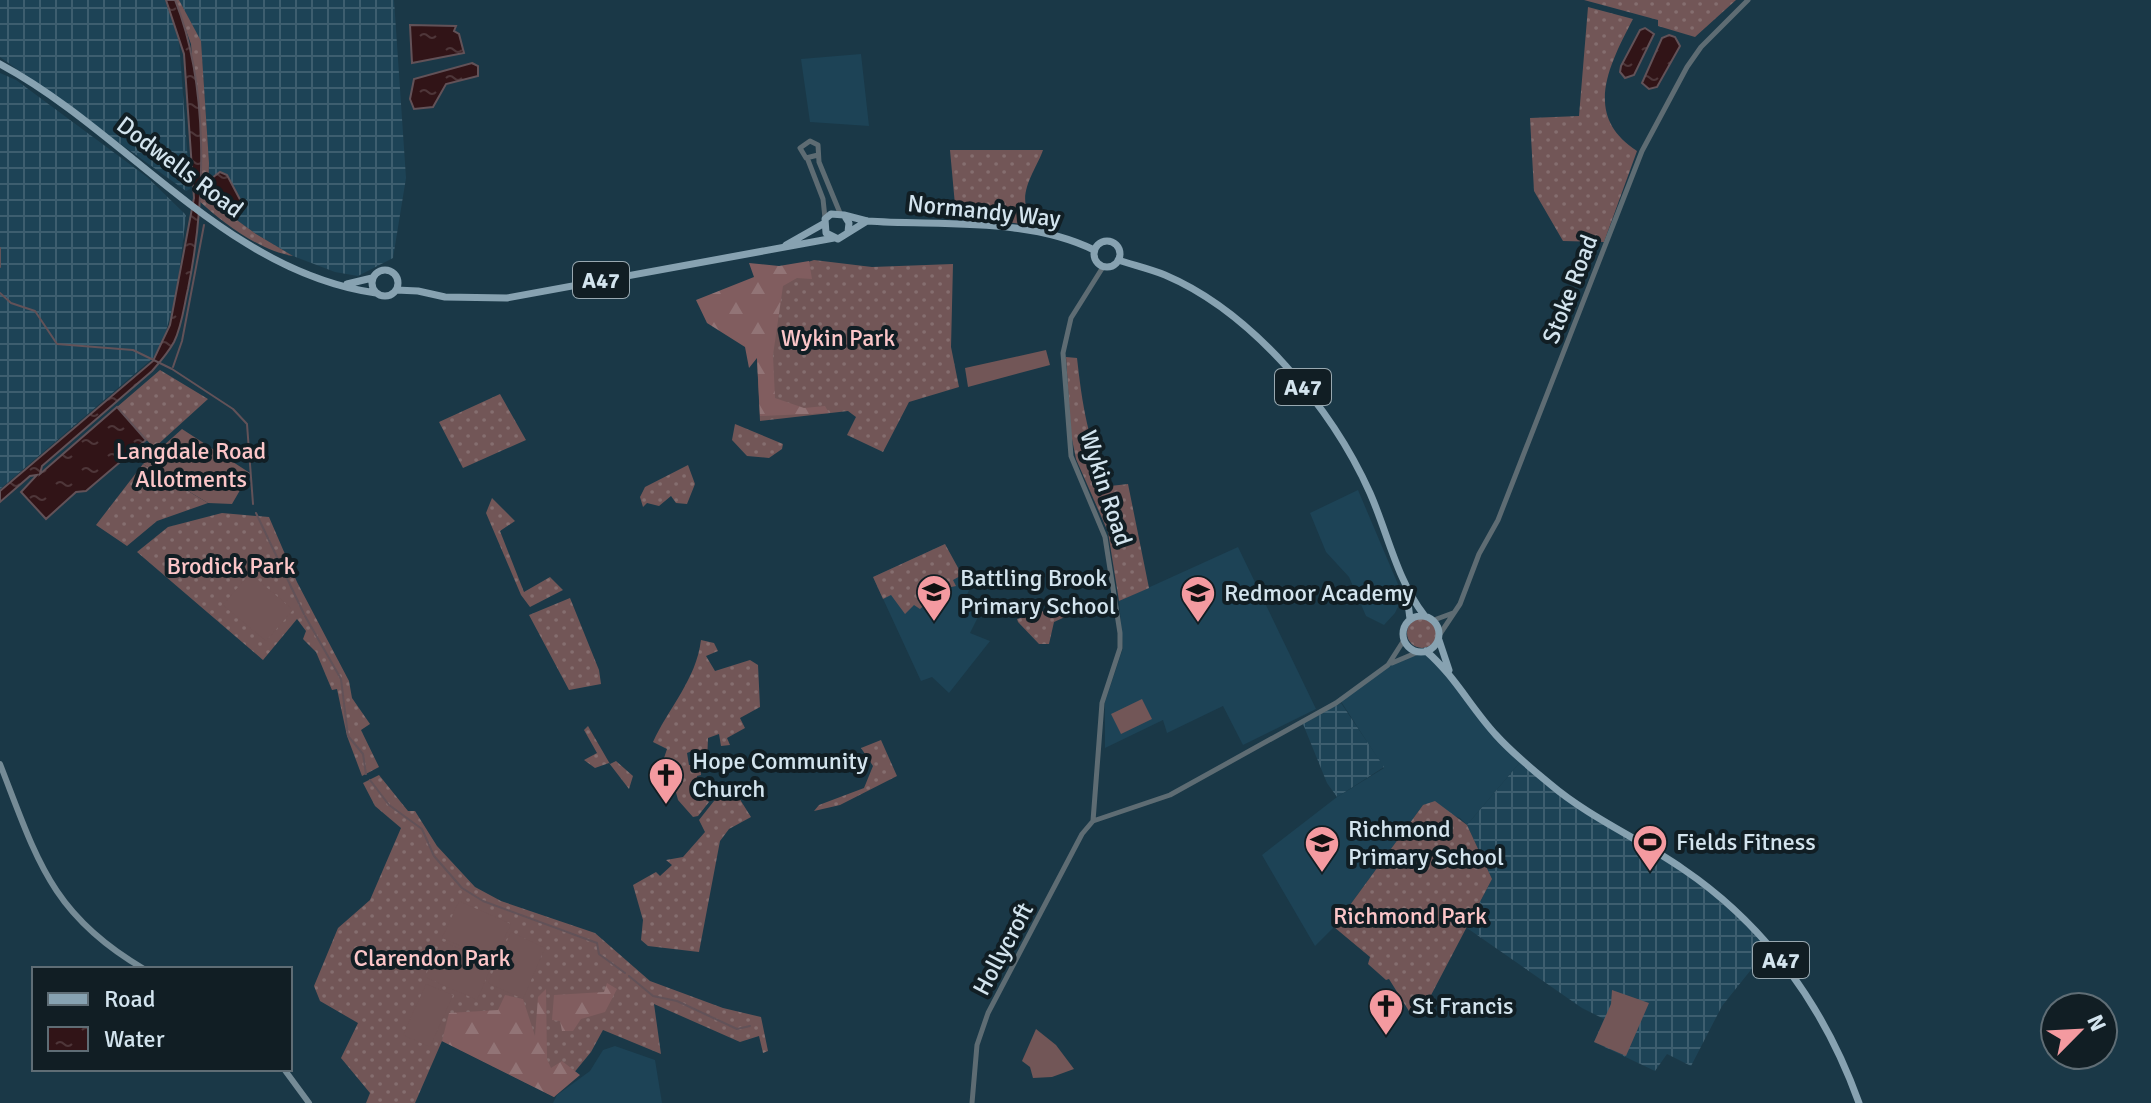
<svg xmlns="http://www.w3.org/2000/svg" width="2151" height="1103" font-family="Signika,sans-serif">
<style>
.built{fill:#1d4356}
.industrial{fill:url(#industrial-grid)}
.grass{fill:url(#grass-dots)}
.forest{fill:url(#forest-firs)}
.garden{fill:#725657}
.water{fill:url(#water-ripples);stroke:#625258;stroke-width:2}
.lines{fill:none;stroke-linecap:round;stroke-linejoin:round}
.stream{stroke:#625258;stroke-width:2}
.tertiary{stroke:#5e6c73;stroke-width:5}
.secondary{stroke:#758b96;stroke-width:6}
.primary{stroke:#87a2b1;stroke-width:7}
.labels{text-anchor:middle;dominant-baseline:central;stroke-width:8;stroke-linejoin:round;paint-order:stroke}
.shield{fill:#111e24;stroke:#99a9b1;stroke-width:2}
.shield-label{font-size:22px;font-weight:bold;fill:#d3e4ee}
.street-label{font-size:24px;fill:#d3e4ee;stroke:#111e24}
.park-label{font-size:24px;fill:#fcc6c8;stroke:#111e24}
.poi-label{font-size:24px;fill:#d3e4ee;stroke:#111e24;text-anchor:start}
</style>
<defs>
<pattern id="industrial-grid" width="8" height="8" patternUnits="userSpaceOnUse" patternTransform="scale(2)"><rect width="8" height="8" fill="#1d4356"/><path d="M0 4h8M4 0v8" fill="none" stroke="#3d5e6f"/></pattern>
<pattern id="grass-dots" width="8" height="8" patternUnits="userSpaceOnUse" patternTransform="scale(2)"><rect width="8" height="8" fill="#725657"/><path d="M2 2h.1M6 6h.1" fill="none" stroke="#856e6f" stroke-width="1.8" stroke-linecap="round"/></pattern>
<pattern id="forest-firs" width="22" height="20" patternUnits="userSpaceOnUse" patternTransform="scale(2)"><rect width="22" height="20" fill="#815d5f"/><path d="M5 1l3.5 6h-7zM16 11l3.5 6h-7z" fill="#927476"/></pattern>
<pattern id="water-ripples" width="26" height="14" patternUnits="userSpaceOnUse" patternTransform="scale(2)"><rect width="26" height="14" fill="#311417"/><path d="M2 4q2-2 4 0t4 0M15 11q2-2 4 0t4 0" fill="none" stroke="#4e3639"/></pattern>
</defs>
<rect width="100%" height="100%" fill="#1a3847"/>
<path class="built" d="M861 54 869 126 810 122 801 59Z
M1358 490 1403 596 1395 613 1384 625 1366 616 1349 577 1326 552 1310 513Z
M945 544 969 590 964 602 980 613 970 633 990 641 949 693 932 677 921 681 873 577Z
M1238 547 1316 709 1243 745 1223 706 1167 733 1163 720 1105 748V702L1123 648 1119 601Z
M1426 651 1522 760 1467 825 1460 818 1423 805 1334 927 1315 946 1262 855 1337 797 1384 768 1340 700 1388 665Z
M615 1046 655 1060 662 1103H553L557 1095 590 1071 603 1050Z"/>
<path class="industrial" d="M0 0H165L179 41 190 189 186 191 0 57Z
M179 0H394L406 178 393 258 358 276 335 272 293 256 256 234 208 199 209 163 201 42Z
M0 73 16 80 147 177 186 215 177 291 164 338 153 358 0 489Z
M1341 703 1384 767 1337 797 1327 783 1303 724Z
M1522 760 1576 804 1683 869 1770 946 1722 1006 1691 1066 1667 1054 1655 1071 1594 1042 1604 1019 1582 1008 1467 928 1492 879 1467 825Z"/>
<path class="grass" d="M175 0H179L201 41 209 163 208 199 256 234 293 256C260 251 223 223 198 200L201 164 191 44Z
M1584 0H1736L1695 37 1658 26V20Z
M1588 7 1633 19C1608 67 1583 116 1637 151L1604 242 1563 241 1534 191 1530 118 1579 116Z
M950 150H1043C1037 168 1018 191 1028 212L1045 218 1046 227 956 216Z
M814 260 872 267 953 264 951 347 959 387 909 402 883 452 847 435 856 417 848 411 760 421 757 359 778 272Z
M1066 357 1077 358C1082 402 1088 446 1110 486L1128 484 1149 588 1119 601 1108 532 1076 459 1071 434Z
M160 370 208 399 154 448 117 407Z
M500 394 526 440 463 468 439 422Z
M735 424 783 444 782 449 769 458 747 456 732 440Z
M143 464 208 503 157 521 127 546 96 525Z
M688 465 695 484 687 504 676 503 671 496 659 506 647 503 643 507 640 497 645 487Z
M492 498 515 521 500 531 524 592 550 577 563 590 530 607 521 595 486 513Z
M222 513 269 517 297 582 349 681 352 698 370 724 361 730 379 767 362 776 347 736 337 689 332 690 316 652 303 639 306 631 297 619 263 660 137 552 168 527Z
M945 544 962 575 953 580 956 586 942 589 920 609 914 605 905 614 891 595 883 599 873 577Z
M570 598 599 670 601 684 569 690 529 615Z
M1063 605 1065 617 1054 622 1049 644H1039L1018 622 1017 619Z
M1407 633a15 15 0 1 1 30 0a15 15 0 1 1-30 0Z
M701 640 714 643 718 651 706 656 715 671 750 660 758 665 760 707 740 718 745 728 727 738 730 745 721 746 719 734 708 738 707 763 700 764 697 749 687 753 689 765H700L701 775 697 776 700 793 709 802 698 816 693 817 678 800 673 781 660 770 667 749 653 742C669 707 696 680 701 640Z
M588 726 610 764 616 761 633 776 629 789 609 763 595 768 584 760 597 753 584 730Z
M881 740 897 776 840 805 814 811 819 805 864 788 873 766 861 748Z
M379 775 408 811H415L437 846 475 887 501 901 595 933 650 981 723 1008 761 1017 768 1051 763 1053 759 1036 740 1042 654 1004 661 1054 603 1030 591 1052 554 1097 442 1041 415 1103H366L370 1093 341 1058 358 1023 320 1001 314 986 338 928 370 900 401 828 375 806 363 783Z
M729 782 751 817 729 829 720 841 699 952 648 946 641 940 643 920 633 885 656 872 660 876 672 865 666 860 683 857 705 832 699 820Z
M1435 801 1467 825 1492 879 1429 999 1412 1016 1389 979 1386 980 1368 964 1370 957 1334 927 1423 805Z"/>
<path class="forest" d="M809 261 812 279 797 278 783 286 773 355 775 398 804 408 825 406 829 413 760 416 757 358 749 368 745 347 707 323 696 300 754 277 749 263 779 266Z
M607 983 617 989 605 1012 581 1019 573 1031H562L560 1021 552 1020 554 995 604 992Z
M546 989 547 1059 551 1068 562 1061 580 1075 554 1097 442 1041 449 1013 498 1010 505 995 523 999 535 1036 538 997Z"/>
<path class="garden" d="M1046 350 1050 365 968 387 965 368Z
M182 429 250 473 232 504 208 503 143 464Z
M250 573 293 610 266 641 223 605Z
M1142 699 1152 719 1121 734 1111 714Z
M459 901 511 924 494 960 442 938Z
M511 932 545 948 523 999 488 983Z
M441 941 493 963 477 1000 425 977Z
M426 984 453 995 430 1047 403 1035Z
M1612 990 1649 1003 1626 1056 1594 1042 1611 1004Z
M1036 1029 1056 1045 1074 1069 1052 1077 1033 1078 1030 1067 1022 1061Z"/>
<path class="water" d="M166 0H175C209 85 206 200 188 289 184 306 182 326 174 342 168 353 160 362 152 371L42 466 40 474 117 407 146 440 86 491 76 492 46 519 21 492 37 475 30 476 0 502V491L153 361 170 325 194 198 184 54Z
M410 25 456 26 454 31 459 34 464 53 412 63Z
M1645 28 1654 34 1634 75 1625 78 1620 72 1621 66 1640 30Z
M1669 35 1675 37 1680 46 1657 87 1649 89 1642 83 1662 38Z
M472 63 478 66V76L446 84 433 107 414 109 410 99 414 79Z
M220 172 227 175 244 207 230 209 211 196 212 178Z"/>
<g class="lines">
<path class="stream" d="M0 248V267
M0 293 11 303 35 311 57 344 133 350 172 369 233 409 247 424 253 504
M173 367 182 341 204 225
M256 513 304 614
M305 616 341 679 348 736 363 754 366 774
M370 780 389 805 422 829 434 856 462 888 483 901 597 943 599 954 625 973
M629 976 653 996 677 1001 737 1029 750 1026"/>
<path class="tertiary" d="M818 155 806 158 800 148 810 141 818 145 819 162 840 213
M808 160 823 199 825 218
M1434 620 1453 613
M1440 634 1460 604 1479 554 1498 520 1642 151 1687 67 1701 47 1748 0
M1392 663 1418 652
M1093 821 1102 703 1120 648V633L1105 537 1071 456 1063 353 1071 318 1103 267
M1093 821 1170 795 1336 703 1388 665 1404 640
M972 1103 977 1045 988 1013 1082 834 1093 821"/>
<path class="secondary" d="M0 764C37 859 51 915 144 969
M284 1069 309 1103"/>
<path class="primary" d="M0 64C127 132 226 272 376 293
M844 215 867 221C939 226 1028 217 1094 250
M848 232 849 223 844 215 831 214 825 219 826 233 838 239 867 221
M1094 254a13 13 0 1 1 26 0a13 13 0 1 1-26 0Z
M786 245 823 224
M1118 260C1133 265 1150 269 1165 275 1252 312 1332 408 1370 493 1388 534 1397 580 1424 615
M372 283a13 13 0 1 1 26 0a13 13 0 1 1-26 0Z
M347 284 372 278
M396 290 418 291 445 297 507 298 834 238
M1407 595 1410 619
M1403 634a18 18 0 1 1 36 0a18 18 0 1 1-36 0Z
M1439 640 1449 670
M1426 651C1455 676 1471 708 1496 735 1512 753 1532 769 1550 784 1590 818 1640 839 1683 869 1767 926 1825 1008 1859 1103"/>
</g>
<defs>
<g id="school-pin" transform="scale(1.8)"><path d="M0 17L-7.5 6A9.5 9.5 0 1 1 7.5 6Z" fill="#f49aa0" stroke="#111e24"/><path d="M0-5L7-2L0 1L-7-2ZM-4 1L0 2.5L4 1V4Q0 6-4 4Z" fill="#111"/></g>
<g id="church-pin" transform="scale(1.8)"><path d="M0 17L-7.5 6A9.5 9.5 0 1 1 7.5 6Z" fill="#f49aa0" stroke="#111e24"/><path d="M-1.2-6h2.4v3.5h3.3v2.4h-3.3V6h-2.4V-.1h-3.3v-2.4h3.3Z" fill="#111"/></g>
<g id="stadium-pin" transform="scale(1.8)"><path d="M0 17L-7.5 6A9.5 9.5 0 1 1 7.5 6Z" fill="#f49aa0" stroke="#111e24"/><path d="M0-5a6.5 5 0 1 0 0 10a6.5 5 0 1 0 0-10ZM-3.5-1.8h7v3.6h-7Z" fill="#111"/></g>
</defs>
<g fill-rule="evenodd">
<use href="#school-pin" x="934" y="592"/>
<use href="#school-pin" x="1198" y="593"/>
<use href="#church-pin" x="666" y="775"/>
<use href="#stadium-pin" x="1650" y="842"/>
<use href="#school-pin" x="1322" y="843"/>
<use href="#church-pin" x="1386" y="1006"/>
</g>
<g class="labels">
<g class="shield">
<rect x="573" y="262" width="56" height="36" rx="6"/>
<rect x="1275" y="369" width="56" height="36" rx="6"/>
<rect x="1753" y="942" width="56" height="36" rx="6"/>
</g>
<g class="shield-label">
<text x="601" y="280">A47</text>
<text x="1303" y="387">A47</text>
<text x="1781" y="960">A47</text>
</g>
<g class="street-label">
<text transform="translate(180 167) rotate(37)">Dodwells Road</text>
<text transform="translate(984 211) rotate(6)">Normandy Way</text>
<text transform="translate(1570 289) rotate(-69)">Stoke Road</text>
<text transform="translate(1106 488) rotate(72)">Wykin Road</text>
<text transform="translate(1003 949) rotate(-62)">Hollycroft</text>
</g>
<g class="park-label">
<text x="838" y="338">Wykin Park</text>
<text x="191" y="451">Langdale Road<tspan x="191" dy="28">Allotments</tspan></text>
<text x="231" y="566">Brodick Park</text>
<text x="1410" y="916">Richmond Park</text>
<text x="432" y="958">Clarendon Park</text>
</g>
<g class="poi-label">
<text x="960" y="578">Battling Brook<tspan x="960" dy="28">Primary School</tspan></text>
<text x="1224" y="593">Redmoor Academy</text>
<text x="692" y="761">Hope Community<tspan x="692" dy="28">Church</tspan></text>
<text x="1348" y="829">Richmond<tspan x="1348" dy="28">Primary School</tspan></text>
<text x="1676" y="842">Fields Fitness</text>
<text x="1412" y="1006">St Francis</text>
</g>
</g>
<rect x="32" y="967" width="260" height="104" fill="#111e24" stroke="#5f6d75" stroke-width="2"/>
<rect x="48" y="993" width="40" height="12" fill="#87a2b1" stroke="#5f6d75" stroke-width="2"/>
<text x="104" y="1007" font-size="24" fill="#d3e4ee">Road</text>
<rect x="48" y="1027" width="40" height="24" fill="url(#water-ripples)" stroke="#5f6d75" stroke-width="2"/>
<text x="104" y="1047" font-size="24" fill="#d3e4ee">Water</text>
<g transform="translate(2079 1031) rotate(66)"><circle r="38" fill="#111e24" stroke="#5f6d75" stroke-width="2"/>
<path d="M0-6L14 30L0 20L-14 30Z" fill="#f49aa0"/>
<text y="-12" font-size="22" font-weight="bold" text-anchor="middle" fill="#d3e4ee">N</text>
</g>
</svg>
